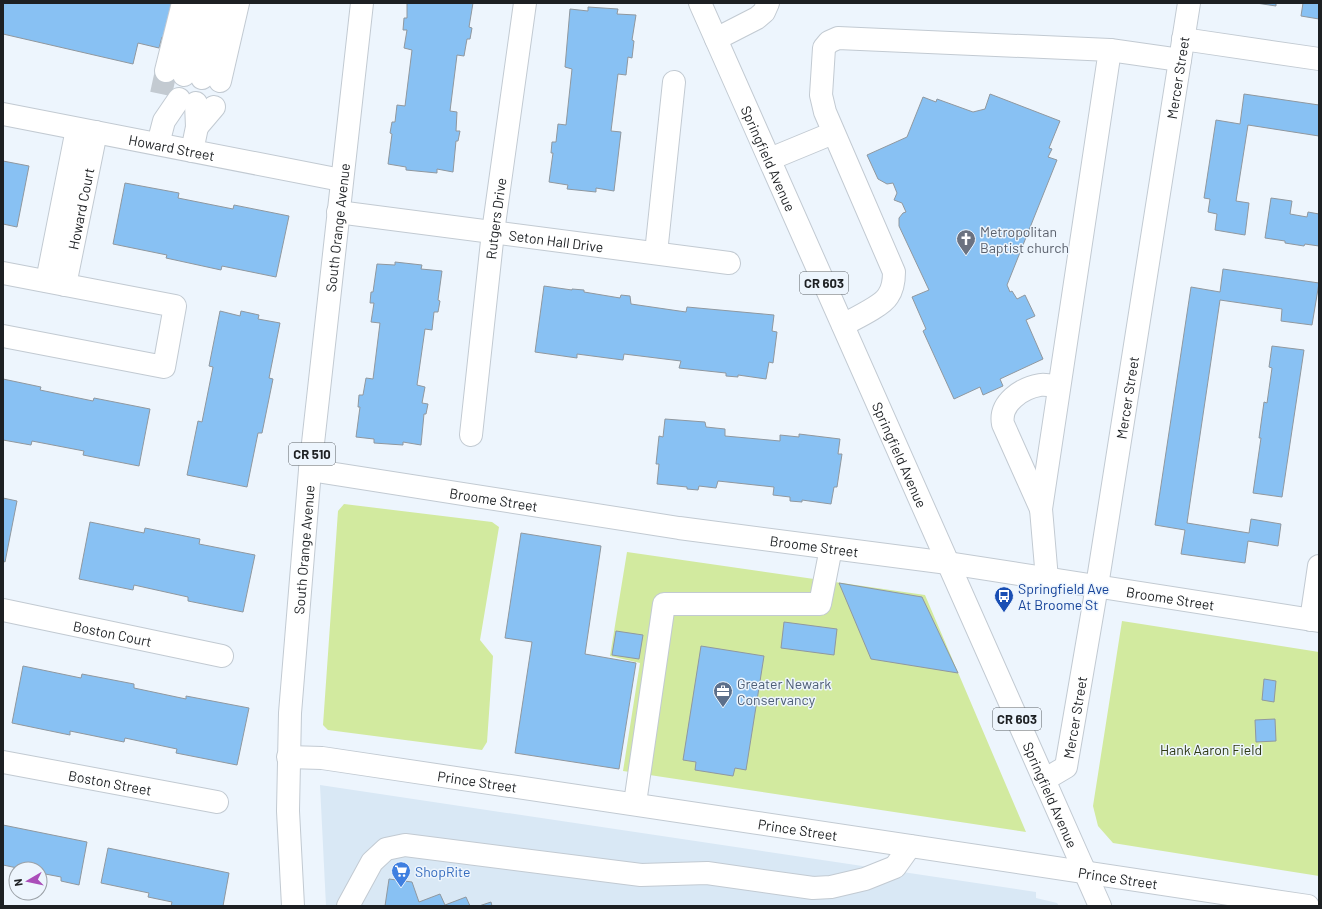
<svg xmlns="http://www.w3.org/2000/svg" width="1322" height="909" font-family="Barlow,sans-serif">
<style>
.built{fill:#d9e8f5}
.green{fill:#d2ea9f}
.building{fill:#88c1f3;stroke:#90989f}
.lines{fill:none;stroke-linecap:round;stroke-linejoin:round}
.minor-tunnel{stroke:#c3cad1;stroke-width:22;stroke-dasharray:22 11;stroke-linecap:butt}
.minor-casing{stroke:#c2cad2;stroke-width:24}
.major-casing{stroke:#c2cad2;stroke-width:24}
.minor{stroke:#fff;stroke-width:22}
.major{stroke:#fff;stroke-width:22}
.labels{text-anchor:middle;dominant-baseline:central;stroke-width:3;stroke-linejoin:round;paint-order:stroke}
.shield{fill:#edf5fd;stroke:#5b6064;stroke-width:1}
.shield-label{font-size:13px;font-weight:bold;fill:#1d2023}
.street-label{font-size:14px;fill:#1d2023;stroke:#edf5fd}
.worship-label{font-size:14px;fill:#5b616d;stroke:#edf5fd;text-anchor:start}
.transit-label{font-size:14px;fill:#164399;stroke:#edf5fd;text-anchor:start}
.service-label{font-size:14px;fill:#4e5e75;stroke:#edf5fd;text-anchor:start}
.park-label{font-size:14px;fill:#2e3914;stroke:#edf5fd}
.shop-label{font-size:14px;fill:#366cbe;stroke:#edf5fd;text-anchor:start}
</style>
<rect width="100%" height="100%" fill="#edf5fd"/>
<path class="built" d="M320 785 1036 892V898L1057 903 1059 906H326Z"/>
<path class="green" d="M344 504 492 522 499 527 480 640 493 656 487 742 482 750 328 730 323 725 338 511Z
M627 552 925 595 1026 832 623 771 640 663 610 656Z
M1122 621 1319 652V876L1113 843 1098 826 1093 806Z"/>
<path class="building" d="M3 3H175L167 38 162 37 159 48 138 43 133 64 3 34Z
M407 3H473L469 27 472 28 470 39H467L464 56 457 55 450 111 457 112 456 131H460L458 141H456L453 172 437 169V173L406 170V167L388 164 392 134 390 133 392 122H395L397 105 405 106 412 50 404 48 407 30H403L404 18H407Z
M1256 3H1276V6Z
M1303 3H1319V19L1301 16Z
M588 7 618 9 617 14 636 15 632 40 634 41 632 58 628 57 626 75 618 74 611 131 621 132 614 191 596 188V192L567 189 568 185 549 182 553 153H551L552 142H556L558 124 566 125 572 69 565 67 570 9 588 11Z
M990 94 1060 121 1049 148 1052 149 1048 157 1057 160 1007 285 1010 292 1012 291 1017 299 1025 295 1035 316 1026 320 1043 359 1000 379 1003 386 983 395 980 387 954 399 923 331 926 329 912 297 929 290 899 226V218L903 213 906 212 902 203 894 200 897 193 893 183 887 184 878 179 867 155 907 137 923 97 936 102 937 99 973 112 985 109Z
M1244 94 1319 105V136L1248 125 1236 201 1249 203 1245 235 1215 230 1217 214 1208 212 1210 199 1204 198 1216 120 1240 124Z
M3 161 29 166 17 227 3 224Z
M125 183 179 193 178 198 233 209 234 205 289 216 276 277 222 266 221 270 166 258 167 255 113 244Z
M1271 198 1292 201 1290 214 1307 217 1308 212 1319 214V246L1305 244 1304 246 1285 243V241L1265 238Z
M395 262 422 265 421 269 442 271 438 300 440 301 438 312H434L432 330 425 329 417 385 425 387 422 403 428 404 426 414H424L421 445 403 442V445L374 443V439L356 437 360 407H358L359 395H363L366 378 373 379 380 323 371 322 374 303H370L371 292H373L377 264 395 265Z
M1223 269 1319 283 1312 325 1281 321 1282 309 1220 300 1187 523 1249 533 1251 519 1281 524 1278 546 1248 541 1245 563 1181 554 1185 530 1155 525 1191 287 1220 292Z
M544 286 572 290V289L584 290V292L620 298 621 295 630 296 631 304 686 312 687 307 774 315 772 331 777 332 773 363 769 362 766 379 738 375V377L726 376V373L679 368 681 361 624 354 623 360 577 354V358L535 352Z
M220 311 240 316 241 311 259 315 258 319 280 323 269 378 273 379 262 433H258L247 487 187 475 198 421 202 422 213 367 209 366Z
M1272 346 1304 350 1282 497 1253 493 1261 438H1259L1264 402 1267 403 1272 368 1269 367Z
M3 379 41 387 40 390 93 401 94 398 150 409 139 466 83 455 84 451 32 441 31 445 3 440Z
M665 419 705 422 706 427 725 429V436L780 441V435L799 437V434L840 439 838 454H842L837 487H834L831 504 802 500V502L790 501V497L773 495 774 487 718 481 716 488 699 486 698 490 687 489V487L657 484 659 464H656L659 436 663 437Z
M3 498 17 501 5 562 3 561Z
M90 522 144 533 145 528 200 539 199 544 255 555 243 612 188 601V597L134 585 133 590 79 579Z
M521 533 601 546 585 654 636 663 619 769 515 753 532 642 505 638Z
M839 583 922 597 958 673 871 659Z
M784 622 837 629 834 655 781 648Z
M616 631 643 635 639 659 612 655Z
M701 646 764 656 746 770 735 768 733 776 695 770 696 762 683 760Z
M23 666 81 678 82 674 134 684V688L186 699V696L249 708 237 765 176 753 177 749 125 738 124 742 70 731V735L12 723Z
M1264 679 1276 681 1274 702 1262 700Z
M1275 719 1276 741 1256 742 1255 720Z
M3 825 87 842 79 885 61 881V877L40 873V869H22L3 865Z
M108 848 229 873 223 906H171L172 902 148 897 149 893 101 883Z
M389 879 412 882 419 902 440 894 445 905 466 897 470 906H385Z
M491 902 492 906H479Z"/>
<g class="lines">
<path class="minor-tunnel" d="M161 94 166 71"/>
<g class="minor-casing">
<g id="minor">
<path d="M716 39 757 18 764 12 768 3"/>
<path d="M1183 39 1319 59"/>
<path d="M1110 50 1180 60"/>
<path d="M166 71 183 3"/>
<path d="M184 75 199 3"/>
<path d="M202 78 219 3"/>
<path d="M220 81 238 3"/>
<path id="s1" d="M3 114 341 180"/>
<path d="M197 127 214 107"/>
<path d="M158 144 164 121 179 99"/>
<path d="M192 151 197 127 196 103"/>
<path d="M770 159 833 133"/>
<path id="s2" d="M338 212 729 263"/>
<path d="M656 253 674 82"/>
<path d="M3 273 175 306 164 367 3 336"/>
<path d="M47 281 77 129"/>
<path id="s3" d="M65 285 96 132"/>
<path d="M843 325C854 319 882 306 888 296 893 289 894 281 894 272L825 112 821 95 824 48 829 42 838 38 1110 50 1041 509 1047 579"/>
<path id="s4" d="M471 435 493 232 525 3"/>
<path id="s5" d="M310 470 679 528 948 563 1319 621"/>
<path d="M1041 509 1003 424C999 403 1022 388 1040 385 1046 384 1053 386 1059 387"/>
<path id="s6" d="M3 610 222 656"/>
<path d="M1311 620 1319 566"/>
<path id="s7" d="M288 757 322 758C651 806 979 857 1308 906"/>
<path id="s8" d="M3 762 217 802"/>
<path id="s9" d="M1044 780 1066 767 1067 761 1097 586 1189 3"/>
<path d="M635 803 664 604H820L831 548"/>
<path d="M348 906 372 862 386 849 405 845 641 875 707 873 813 888 831 887 865 879 895 867 910 846"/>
</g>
</g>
<g class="major-casing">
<g id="major">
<path id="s10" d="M700 3 1100 906"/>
<path id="s11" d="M293 906 288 811 290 713 310 470 362 3"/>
</g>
</g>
<use href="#minor" class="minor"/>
<use href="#major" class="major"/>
</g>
<defs>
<g id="church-pin" transform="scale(1)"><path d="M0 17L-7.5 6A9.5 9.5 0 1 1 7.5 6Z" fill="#6b7280" stroke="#edf5fd"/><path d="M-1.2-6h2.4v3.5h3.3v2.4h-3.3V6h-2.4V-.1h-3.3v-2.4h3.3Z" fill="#fff"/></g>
<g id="bus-pin" transform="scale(1)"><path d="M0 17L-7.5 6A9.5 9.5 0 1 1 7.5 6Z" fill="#1a4fb4" stroke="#edf5fd"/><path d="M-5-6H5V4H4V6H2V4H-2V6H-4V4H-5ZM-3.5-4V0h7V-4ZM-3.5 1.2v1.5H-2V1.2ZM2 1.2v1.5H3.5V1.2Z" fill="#fff"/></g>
<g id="office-pin" transform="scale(1)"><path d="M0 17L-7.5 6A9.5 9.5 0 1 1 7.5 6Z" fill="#5c6f8a" stroke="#edf5fd"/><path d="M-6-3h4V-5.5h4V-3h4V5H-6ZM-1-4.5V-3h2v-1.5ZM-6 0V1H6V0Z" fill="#fff"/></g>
<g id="supermarket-pin" transform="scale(1)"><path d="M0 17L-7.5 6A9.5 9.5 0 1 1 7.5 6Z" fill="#3f7fe0" stroke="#edf5fd"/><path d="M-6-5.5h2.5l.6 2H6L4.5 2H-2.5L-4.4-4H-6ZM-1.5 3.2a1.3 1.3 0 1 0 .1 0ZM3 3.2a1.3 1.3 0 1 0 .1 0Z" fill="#fff"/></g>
</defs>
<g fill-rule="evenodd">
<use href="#church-pin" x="966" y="239"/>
<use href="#bus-pin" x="1004" y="596"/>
<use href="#office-pin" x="723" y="691"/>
<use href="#supermarket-pin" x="401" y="871"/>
</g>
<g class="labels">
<g class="shield">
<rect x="800" y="272" width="48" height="22" rx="3"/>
<rect x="289" y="443" width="46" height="22" rx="3"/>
<rect x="993" y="708" width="48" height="22" rx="3"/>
</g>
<g class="shield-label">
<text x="824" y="283">CR 603</text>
<text x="312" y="454">CR 510</text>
<text x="1017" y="719">CR 603</text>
</g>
<g class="street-label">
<text stroke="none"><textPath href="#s9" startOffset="724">Mercer Street</textPath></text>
<text stroke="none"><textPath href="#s1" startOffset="172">Howard Street</textPath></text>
<text stroke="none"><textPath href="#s10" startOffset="170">Springfield Avenue</textPath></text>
<text stroke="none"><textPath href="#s3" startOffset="78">Howard Court</textPath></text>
<text stroke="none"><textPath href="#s4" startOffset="218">Rutgers Drive</textPath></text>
<text stroke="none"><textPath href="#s11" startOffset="681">South Orange Avenue</textPath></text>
<text stroke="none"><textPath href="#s2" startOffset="220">Seton Hall Drive</textPath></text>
<text stroke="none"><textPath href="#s9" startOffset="400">Mercer Street</textPath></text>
<text stroke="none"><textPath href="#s10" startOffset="494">Springfield Avenue</textPath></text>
<text stroke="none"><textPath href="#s5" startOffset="186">Broome Street</textPath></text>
<text stroke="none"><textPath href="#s5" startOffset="510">Broome Street</textPath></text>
<text stroke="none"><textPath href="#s11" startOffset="357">South Orange Avenue</textPath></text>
<text stroke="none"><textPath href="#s5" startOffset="870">Broome Street</textPath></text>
<text stroke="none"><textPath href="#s6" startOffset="112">Boston Court</textPath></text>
<text stroke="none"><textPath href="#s9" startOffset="76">Mercer Street</textPath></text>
<text stroke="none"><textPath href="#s7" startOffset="191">Prince Street</textPath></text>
<text stroke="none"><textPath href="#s8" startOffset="109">Boston Street</textPath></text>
<text stroke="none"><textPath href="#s10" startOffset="866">Springfield Avenue</textPath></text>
<text stroke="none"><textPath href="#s7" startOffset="515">Prince Street</textPath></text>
<text stroke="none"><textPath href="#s7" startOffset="839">Prince Street</textPath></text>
</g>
<g class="worship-label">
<text x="980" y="231">Metropolitan<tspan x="980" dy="16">Baptist church</tspan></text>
</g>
<g class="transit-label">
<text x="1018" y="588">Springfield Ave<tspan x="1018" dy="16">At Broome St</tspan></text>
</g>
<g class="service-label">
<text x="737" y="683">Greater Newark<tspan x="737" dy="16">Conservancy</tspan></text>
</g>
<g class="park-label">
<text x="1211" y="749">Hank Aaron Field</text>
</g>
<g class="shop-label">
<text x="415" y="871">ShopRite</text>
</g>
</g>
<rect width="1322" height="909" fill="none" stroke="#1d2023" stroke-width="8"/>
<g transform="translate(28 881) rotate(261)"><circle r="19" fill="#edf5fd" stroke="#9aa0a6"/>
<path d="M0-3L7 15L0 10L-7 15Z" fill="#aa4eb9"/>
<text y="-6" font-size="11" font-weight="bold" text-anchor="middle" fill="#1d2023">N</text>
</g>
</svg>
